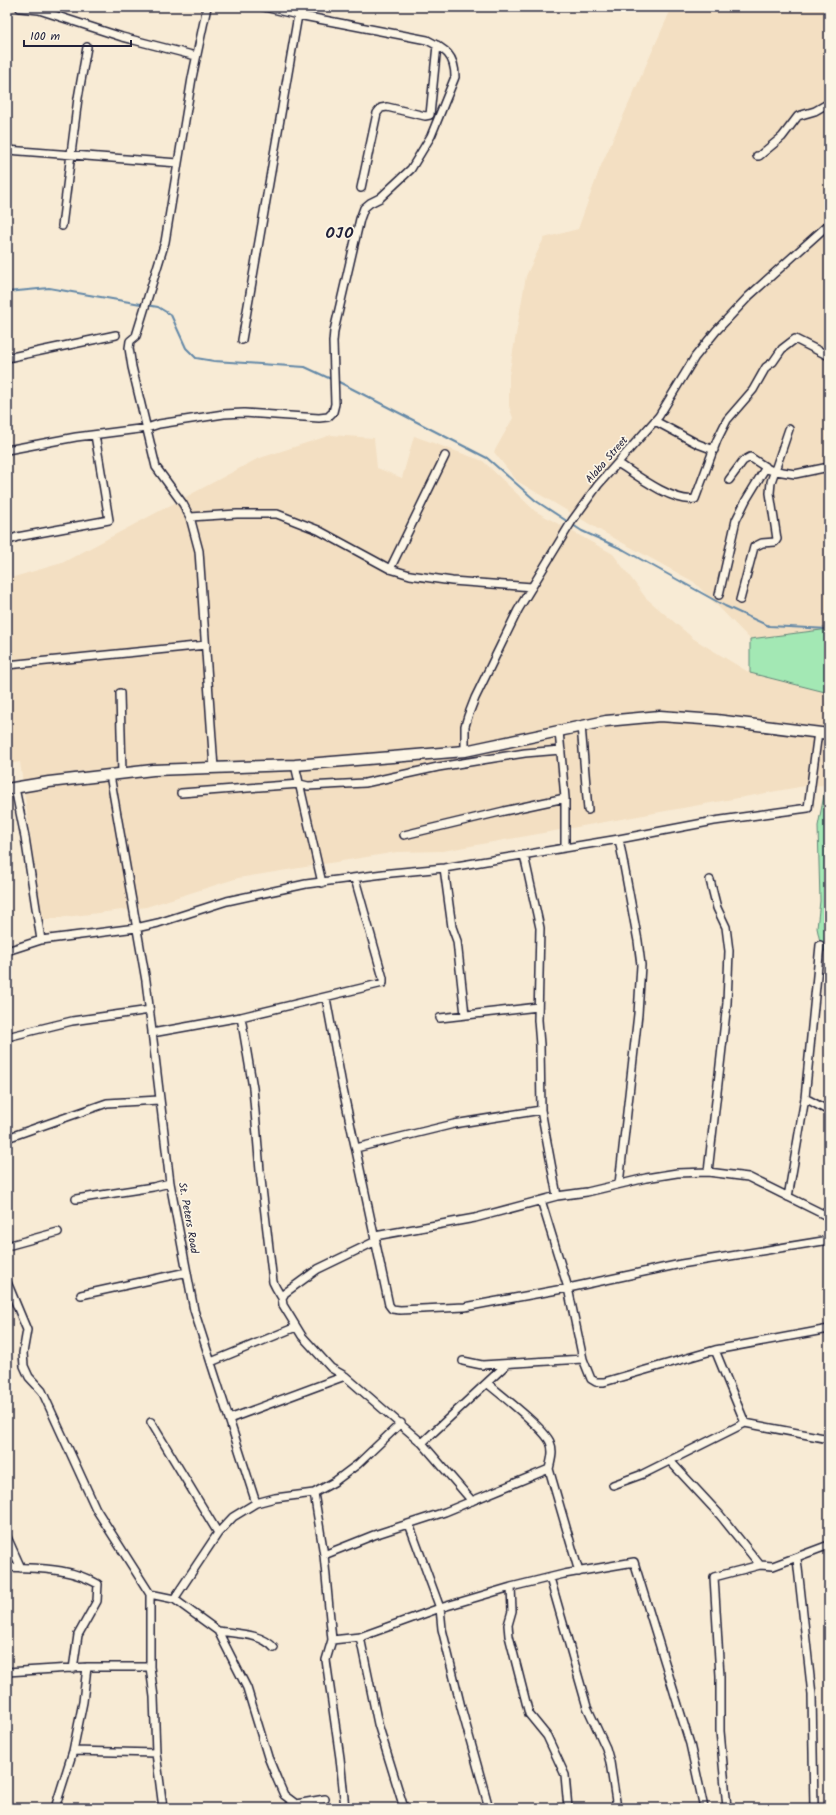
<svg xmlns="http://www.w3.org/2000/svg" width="836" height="1815" font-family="Kalam,sans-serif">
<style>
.built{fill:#f3dfc2}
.grass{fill:#a3e8b4;stroke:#628578}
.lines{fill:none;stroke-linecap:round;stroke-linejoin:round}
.stream{stroke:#6388a7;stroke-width:2}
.street-casing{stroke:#22223b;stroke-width:10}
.secondary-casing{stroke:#22223b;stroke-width:13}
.street{stroke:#fcf5e5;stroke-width:7}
.secondary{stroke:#fcf5e5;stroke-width:10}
.labels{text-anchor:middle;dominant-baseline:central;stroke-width:3.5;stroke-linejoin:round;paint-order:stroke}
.street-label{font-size:11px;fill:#22223b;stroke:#fcf5e5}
.district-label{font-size:15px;font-weight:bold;letter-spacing:1px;fill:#22223b;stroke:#fcf5e5}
</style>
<rect width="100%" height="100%" fill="#f8ebd5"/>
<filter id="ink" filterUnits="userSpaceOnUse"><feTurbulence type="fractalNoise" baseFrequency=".025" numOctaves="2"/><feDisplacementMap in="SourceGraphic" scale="8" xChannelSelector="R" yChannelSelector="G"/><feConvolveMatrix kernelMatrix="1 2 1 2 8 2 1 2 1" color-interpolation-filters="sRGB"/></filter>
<g filter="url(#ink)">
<path class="built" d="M672 7H829V629L750 639 694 582 603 532 517 481 494 452 513 418 509 406V375L526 276 544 238 578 229 600 168Z
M331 435 374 438 377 468 402 478 414 436 483 461 535 511 613 554 646 598 694 639 750 673 829 693V776L826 785 805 786 443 851 397 852 238 878 146 907 42 920 20 762 7 764V579L62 563 257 459Z"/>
<path class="grass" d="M829 629V693L750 673V639Z
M826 785 829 848V951H822L817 928 820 901 818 826Z"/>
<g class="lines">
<path class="stream" d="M7 292 49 288 158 307 171 315 186 348 196 358 214 361 305 367 333 380
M337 381 487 458 536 501 582 531 624 550 725 606 769 626 829 629"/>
<g class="street-casing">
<path id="street" d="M207 7 192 78 165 242 136 336 130 341 129 348 132 367 156 467 183 504 190 517 199 551 214 768
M20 8 39 10 122 37 196 56
M7 150 178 163
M757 156H759L782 137 798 116 815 111 829 103
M361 188 377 113 381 108 387 107 425 116 430 115 437 45
M62 226 78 98 87 47
M242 340 298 15
M7 358 116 335
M655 421 698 444 714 450
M7 450 76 437 147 428 159 424 224 414 244 413 319 418 328 417 333 412 335 404 333 342 334 331 360 219 364 208 370 203 380 198 411 169 431 136 455 77C455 55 445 49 427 40L298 15 264 7
M618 463C636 475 673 503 695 499L717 440 727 420 753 390 766 367 773 362 782 349 795 339 829 356
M729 480 743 461 750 457 770 470 795 474 829 467
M190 517 237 514H277L318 530 390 569 410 575 452 581 532 587
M7 541 17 537 109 520 95 435
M390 569 445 456
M719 595 736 520 746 500 766 467
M740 600 754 547 762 543 775 542 777 539 770 493 771 482 789 429
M7 665 206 645
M120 693 122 774
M581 725 588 810
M559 731 565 798V848
M465 751V726L468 716 475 698 518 610 572 521 598 485 659 416 695 357 716 331 749 296 829 224
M295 765 322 883
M110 775 146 981 170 1183 194 1310 256 1503
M15 788 25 837 41 940
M181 793 300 784 308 786 365 783 438 767 525 753 561 750
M404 835 504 811 565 798
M619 839 638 941 641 965 638 1014 619 1184
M524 855 540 928 538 1020 540 1045 541 1110 557 1196
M444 868 452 927 457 941 465 1015
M7 951 41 940 136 928 158 923 227 901 306 884 391 873 444 868 619 839 714 821 808 808 818 732
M326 998 342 1085 389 1305 392 1309 400 1310 465 1307 568 1288 681 1264 829 1240
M241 1017 253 1088 260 1171 273 1282 276 1288 282 1298
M440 1018 538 1007
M152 1033 241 1017 383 983V978L355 879
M7 1037 72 1021 150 1010
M805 1098 829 1111
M7 1138 107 1103 159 1100
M356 1148 454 1124 541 1110
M708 1172 727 1003 729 951 726 927 717 908 710 880
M788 1197 805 1098 820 945
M76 1199 153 1187 170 1183
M541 1200 568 1288 583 1359 591 1379 596 1382H604L715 1350 829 1329
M375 1236 475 1218 557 1196 587 1192 646 1178 677 1173 708 1172 748 1177 829 1217
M376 1241 318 1269 285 1293 282 1298 283 1305 302 1336 331 1368 345 1376 422 1443 472 1501
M7 1246 58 1232
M7 1282 27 1330 23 1353 24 1366 29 1377 42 1391 96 1509 150 1594V1667L154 1697 156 1753 163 1808
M81 1295 187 1272
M715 1350 745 1423
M463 1361 482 1365 583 1359
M211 1362 296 1327
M487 1383C501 1395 543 1427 550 1442 554 1451 551 1460 549 1469L579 1572
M229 1419 345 1376
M151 1422 218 1533
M422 1443 507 1364
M670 1461 720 1515 760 1565
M613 1485 643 1474 745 1423 829 1439
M314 1493 324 1555 332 1640 326 1660 340 1758 345 1808
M409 1524 440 1608 442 1629 461 1707 489 1808
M7 1537 21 1568
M324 1555 374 1535 445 1512 549 1469
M797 1559 812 1695 814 1808
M7 1567C40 1569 68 1567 98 1584L97 1601 78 1635 73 1669
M550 1578 587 1707 606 1748 610 1762 617 1808
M511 1587 512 1611 508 1625 509 1636 529 1714 547 1736 565 1775 568 1808
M150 1594 174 1599 218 1631 247 1688 268 1757 277 1779 284 1795 296 1804 325 1799
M174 1599 218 1533 233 1517 256 1503 275 1498 314 1493 334 1482 358 1464 401 1423
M218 1631C237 1634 261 1633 274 1648
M360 1637 378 1724 404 1808
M332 1640 360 1637 440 1608 511 1587 564 1574 634 1562 690 1744 704 1808
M7 1672 87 1667H150
M73 1751 156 1753
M55 1808 73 1751 83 1702 87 1667
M727 1808 720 1731V1676L714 1577 760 1565 773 1566 829 1545"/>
</g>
<g class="secondary-casing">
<path id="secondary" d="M7 789 49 782 153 770 295 765 465 751 606 721 660 716 716 720 829 734"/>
</g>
<use href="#street" class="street"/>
<use href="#secondary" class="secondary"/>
</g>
</g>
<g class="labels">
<g class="street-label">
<text transform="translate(607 460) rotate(-49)">Alaba Street</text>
<text transform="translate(188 1218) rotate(80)">St. Peters Road</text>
</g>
<g class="district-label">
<text x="340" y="234">OJO</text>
</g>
</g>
<rect width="836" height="1815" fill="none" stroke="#fcf5e5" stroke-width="24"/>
<rect x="12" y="12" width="812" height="1791" fill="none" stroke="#22223b" stroke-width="1.5" filter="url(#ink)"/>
<path d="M24 40v6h107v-6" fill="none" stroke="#22223b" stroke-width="2"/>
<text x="30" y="40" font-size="12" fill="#22223b" stroke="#fcf5e5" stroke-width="3" paint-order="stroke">100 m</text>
</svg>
